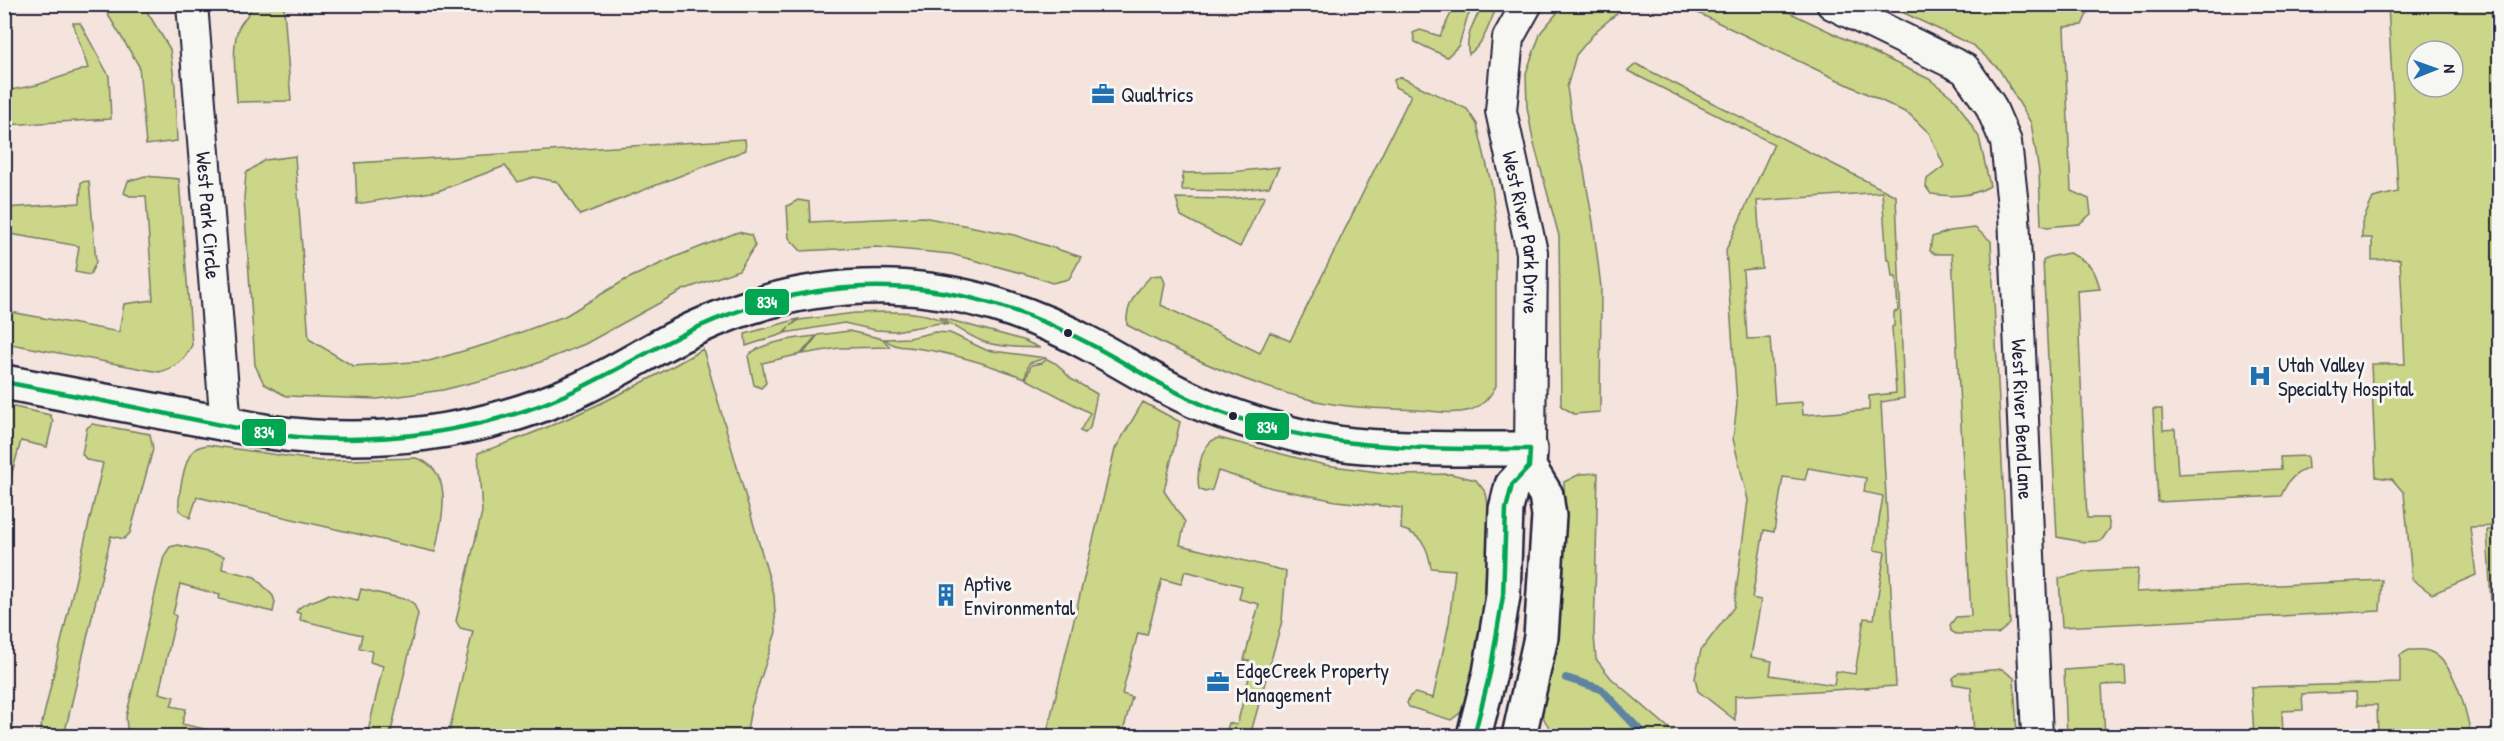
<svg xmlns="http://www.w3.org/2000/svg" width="2504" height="741" font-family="'Patrick Hand',sans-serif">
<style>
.green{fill:#cbd689;stroke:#767c62;stroke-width:1.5;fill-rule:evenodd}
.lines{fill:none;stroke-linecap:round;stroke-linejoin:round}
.stream{stroke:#5e84a2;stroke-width:8}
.minor-casing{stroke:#22223b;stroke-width:34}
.tertiary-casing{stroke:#22223b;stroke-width:38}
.minor{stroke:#f6f6f2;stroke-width:30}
.tertiary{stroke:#f6f6f2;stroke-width:33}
.bus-1-casing{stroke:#f6f6f2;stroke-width:9}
.bus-1{stroke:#00a651;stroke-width:4.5}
.bus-dot{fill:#22223b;stroke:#f6f6f2;stroke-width:2}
.labels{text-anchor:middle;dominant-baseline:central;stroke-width:6;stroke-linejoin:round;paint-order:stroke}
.poi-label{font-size:21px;fill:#22223b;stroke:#f6f6f2;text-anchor:start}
.street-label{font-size:21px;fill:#22223b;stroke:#f6f6f2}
.line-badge{stroke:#f6f6f2;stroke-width:2}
.badge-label{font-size:16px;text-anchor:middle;font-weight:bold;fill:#fff}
</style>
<rect width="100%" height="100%" fill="#f5e4de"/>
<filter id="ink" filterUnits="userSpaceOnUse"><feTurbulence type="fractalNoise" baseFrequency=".0167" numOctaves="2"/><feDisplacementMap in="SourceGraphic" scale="12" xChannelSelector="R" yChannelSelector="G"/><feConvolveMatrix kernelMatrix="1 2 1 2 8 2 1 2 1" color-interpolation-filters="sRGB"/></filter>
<g filter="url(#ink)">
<path class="green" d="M102 5H143L170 49 175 86 177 141 146 145 139 66Z
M252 5H332L284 8 291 101 237 102C236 79 231 51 238 29 242 20 250 15 252 5Z
M1455 5H1474L1467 18 1459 45 1447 57 1415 42 1413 33 1420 30 1440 36Z
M1483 5H1498C1489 21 1486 43 1469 54 1464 38 1475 19 1483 5Z
M1564 5H1659L1620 11 1597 30 1576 55 1567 87 1573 129 1583 165 1593 222 1601 287 1600 412 1574 414 1561 406 1559 236 1533 140 1527 107 1526 73 1541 32Z
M1661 5H1774L1929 79 1956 100 1979 137 1990 186C1971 197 1952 197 1931 194L1926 187 1927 179 1944 166 1929 133 1909 114 1696 12Z
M1887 5H2091L2082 25 2064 27 2071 191 2089 199 2091 214 2079 224 2047 227 2041 225 2039 172 2031 123 1999 69 1974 46Z
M2388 5H2499V526L2470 527 2476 575 2432 594 2412 579 2404 493 2392 479 2376 477 2371 364H2405L2400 259 2372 260V238H2362V223L2373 198 2398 192ZM2417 51H2453V87H2417Z
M73 23H80L109 76 111 119 5 125V91L37 85 88 68Z
M1636 64 1896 196 1904 398 1881 402 1896 686 1735 696V720L1698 691 1695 678 1701 650 1734 607 1748 500 1733 439 1737 403 1726 250 1774 144 1628 71ZM1882 192 1887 260H1890L1892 277H1896L1898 311 1894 312V326L1892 327 1896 393 1869 396V410L1803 415 1802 402 1775 404 1770 338 1747 339 1743 270 1762 268 1757 201ZM1808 468 1866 478 1864 492 1883 496 1874 550 1885 552 1874 619 1864 618 1855 674 1836 671 1834 685 1770 675 1772 661 1751 657 1761 600 1752 598 1764 530 1774 532 1783 477 1805 480Z
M1400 77 1467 109 1477 124 1492 187 1496 221V386C1478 421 1450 412 1417 410 1382 409 1346 408 1312 400 1248 385 1185 356 1127 325 1125 305 1138 289 1151 276L1162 275 1165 283 1161 305 1260 353 1270 332 1290 341 1411 95 1395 87 1394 80Z
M745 139 746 150 580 215 558 182 534 177 518 182 505 166 438 191 357 204 355 163Z
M295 156 309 339 353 366 429 361 494 342 565 316 625 280 675 257 738 232 751 235 755 246 739 270 683 290 585 344 518 371 443 390 378 399 286 396 264 384 255 365 244 198 246 173 265 160Z
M1279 167 1269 187 1231 191 1182 190 1183 173 1231 172Z
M145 176 179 179 192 345C184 361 177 367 159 372L5 343V311L119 332 124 304 153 300 146 196H130L124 193 128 181Z
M89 181 96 262 90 275 75 272 79 246 5 233V208L80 203 81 182Z
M1265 196 1240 247 1181 216 1176 198 1225 199Z
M798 200 809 202 810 222 923 217 1014 235 1081 257 1069 279 1052 283 1032 276 951 254 876 247 801 251 789 238 787 206Z
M1975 228 1991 241 2010 624 1998 634H1956L1951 631 1950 625 1956 617 1971 616 1952 254H1935L1930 251 1932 237 1950 231Z
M2069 253C2089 262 2095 267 2100 289L2077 291 2087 518H2108L2110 528 2101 541 2083 542 2057 537 2043 261 2049 257Z
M855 313C880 312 928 308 948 325L940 323 895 331 875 330 844 323 785 333 789 327 783 334 746 346 745 334 798 319 791 326 799 320Z
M939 317 1023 340 1040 348C1022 347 1002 348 984 342 968 336 953 325 939 317Z
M849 331 883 339 890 347 839 348 803 354 818 335Z
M935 332 950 333 986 350 1046 358 1029 363 1025 378C989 365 954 353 915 348 903 346 894 348 885 339L909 338Z
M816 336 801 354 762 363 766 383 761 388 754 385 748 356C761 342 797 338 816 336Z
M703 349 774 595 776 632 751 708 746 736H448L473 631 460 628 456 621 482 512 478 453C557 427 631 391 703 349Z
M1047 359 1057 364 1071 379 1097 394 1090 428 1085 433 1080 431 1090 413 1026 379 1031 365 1042 363Z
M1143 402 1180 422 1164 491 1185 522 1180 545 1286 571 1282 621 1250 736H1225L1229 723 1237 725 1253 662 1244 660 1259 604 1239 599 1242 586 1185 571 1181 584 1162 579 1147 635 1138 633 1122 694 1132 697 1122 736H1046L1115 449Z
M5 405 50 415 53 421 47 447 21 441 5 497Z
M2153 409H2162L2163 430 2175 429 2178 474 2281 469 2280 457 2307 456 2308 469C2294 472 2286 484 2281 496L2158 502Z
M92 424 150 434 153 449 130 533 124 539 111 536 64 736H39L103 463 87 460 82 454 87 428Z
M1219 438 1325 465 1401 475 1451 474 1476 480 1486 493 1489 511 1483 628 1479 654 1465 709 1451 720 1409 707 1407 703 1410 696 1415 693 1433 698 1449 623 1455 570 1431 568C1428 547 1422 535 1401 529L1402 508 1336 501 1272 488 1218 471 1212 490 1205 492 1199 489C1196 473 1201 441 1219 438Z
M208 445 320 461 416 458C457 471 441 521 435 552L197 497 190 518 179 510C178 496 184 459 194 450 198 446 202 446 208 445Z
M1598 473 1594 635 1596 659 1611 678 1678 736H1556C1552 731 1543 721 1542 713 1540 691 1553 668 1556 646 1565 593 1566 536 1564 482L1580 474Z
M2487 530H2499V652L2491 603Z
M178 545 224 556 222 569 255 577 273 596 275 602 273 612 219 599 220 595 180 584 173 614 176 616 159 693 174 697 171 706 186 709 182 724 236 736H160L127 729 126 717 164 556 170 547Z
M2138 569 2136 592 2382 580 2380 611 2062 627 2059 578 2086 572Z
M361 589 408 600 414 604 418 614 390 736H367L383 666 370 662 372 651 359 648 362 635 300 620 301 614 296 612C301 602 318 601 329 594L358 600Z
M2409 650C2415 650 2423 649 2428 651 2454 658 2467 713 2471 736H2378L2377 705H2357L2356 692 2302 694 2303 710 2282 711 2283 736H2254L2251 687 2400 683V655Z
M2125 666 2126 684 2102 685 2105 736H2067L2064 670Z
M2002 669 2014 678 2017 736H1974L1971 687 1953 684V678L1959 673Z"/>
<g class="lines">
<path class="stream" d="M1566 678 1601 689 1645 736"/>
<g class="minor-casing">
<g id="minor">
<path id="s1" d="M192 4 226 426"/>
<path id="s2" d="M1527 4 1508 38 1501 111 1532 252 1530 449"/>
<path id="s3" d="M1832 4 1965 69 1990 105 2006 142 2014 215 2037 736"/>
</g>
</g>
<g class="tertiary-casing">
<path id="tertiary" d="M4 382 269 432C372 447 478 434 574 392 617 373 655 346 698 327 759 299 824 285 891 287 961 289 1032 312 1093 346 1130 366 1165 389 1204 405 1255 425 1310 442 1364 446 1419 450 1475 449 1530 449L1529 467 1546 495 1549 516 1541 637 1519 736
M1474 736 1490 673 1503 596 1506 509 1512 485 1529 467"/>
</g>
<use href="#minor" class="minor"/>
<use href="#tertiary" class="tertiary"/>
<g class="bus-1-casing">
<path id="bus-1" d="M4 382C62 393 120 404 177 416 221 425 266 435 311 438 382 442 456 433 524 411 585 391 638 355 696 328 757 300 823 285 890 287 960 289 1027 311 1088 343 1133 367 1175 395 1223 413 1327 451 1421 449 1530 449
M1474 736 1490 673 1503 596 1506 509 1512 485 1529 467 1530 449"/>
</g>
<use href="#bus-1" class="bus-1"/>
</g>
</g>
<defs>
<g id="office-bare" transform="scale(1.8)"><path d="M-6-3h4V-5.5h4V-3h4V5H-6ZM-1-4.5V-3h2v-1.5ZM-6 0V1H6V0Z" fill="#1f6fb2" stroke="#f6f6f2" stroke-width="2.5" paint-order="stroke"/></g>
<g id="hospital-bare" transform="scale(1.8)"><path d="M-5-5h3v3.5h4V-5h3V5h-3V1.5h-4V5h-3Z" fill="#1f6fb2" stroke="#f6f6f2" stroke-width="2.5" paint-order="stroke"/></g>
<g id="building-bare" transform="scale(1.8)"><path d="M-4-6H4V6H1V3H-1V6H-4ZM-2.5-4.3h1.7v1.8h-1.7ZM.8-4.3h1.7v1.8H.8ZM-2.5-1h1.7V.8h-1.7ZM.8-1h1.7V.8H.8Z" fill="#1f6fb2" stroke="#f6f6f2" stroke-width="2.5" paint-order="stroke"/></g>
</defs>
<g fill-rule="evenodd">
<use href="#office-bare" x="1103" y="94"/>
<use href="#hospital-bare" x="2260" y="376"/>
<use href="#building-bare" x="946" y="595"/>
<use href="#office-bare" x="1218" y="682"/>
</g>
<g class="bus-dot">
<circle cx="1068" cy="333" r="5"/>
<circle cx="1233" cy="416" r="5"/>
</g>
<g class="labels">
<g class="poi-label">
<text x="1121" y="94">Qualtrics</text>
<text x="2278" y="364">Utah Valley<tspan x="2278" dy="24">Specialty Hospital</tspan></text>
<text x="964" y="583">Aptive<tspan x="964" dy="24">Environmental</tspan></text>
<text x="1236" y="670">EdgeCreek Property<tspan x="1236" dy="24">Management</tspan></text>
</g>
<g class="street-label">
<text stroke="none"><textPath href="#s1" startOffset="212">West Park Circle</textPath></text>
<text stroke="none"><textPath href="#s2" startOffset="236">West River Park Drive</textPath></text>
<text stroke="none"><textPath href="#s3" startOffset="510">West River Bend Lane</textPath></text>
</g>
</g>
<g class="line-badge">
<rect x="744" y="288" width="46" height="28" rx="6" fill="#00a651"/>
<rect x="1244" y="412" width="46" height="29" rx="6" fill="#00a651"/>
<rect x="241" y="418" width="46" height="29" rx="6" fill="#00a651"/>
</g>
<g class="badge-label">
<text x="767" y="308">834</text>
<text x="1267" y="433">834</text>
<text x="264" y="438">834</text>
</g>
<rect width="2504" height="741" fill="none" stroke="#f6f6f2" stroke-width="24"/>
<rect x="12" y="12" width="2480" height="717" fill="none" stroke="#22223b" stroke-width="2" filter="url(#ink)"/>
<g transform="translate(2435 69) rotate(89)"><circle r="28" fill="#f6f6f2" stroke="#a1a1a9" stroke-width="1.5"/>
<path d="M0-4.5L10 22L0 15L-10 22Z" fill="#1f6fb2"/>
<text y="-9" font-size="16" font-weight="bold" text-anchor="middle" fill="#22223b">N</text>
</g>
</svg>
